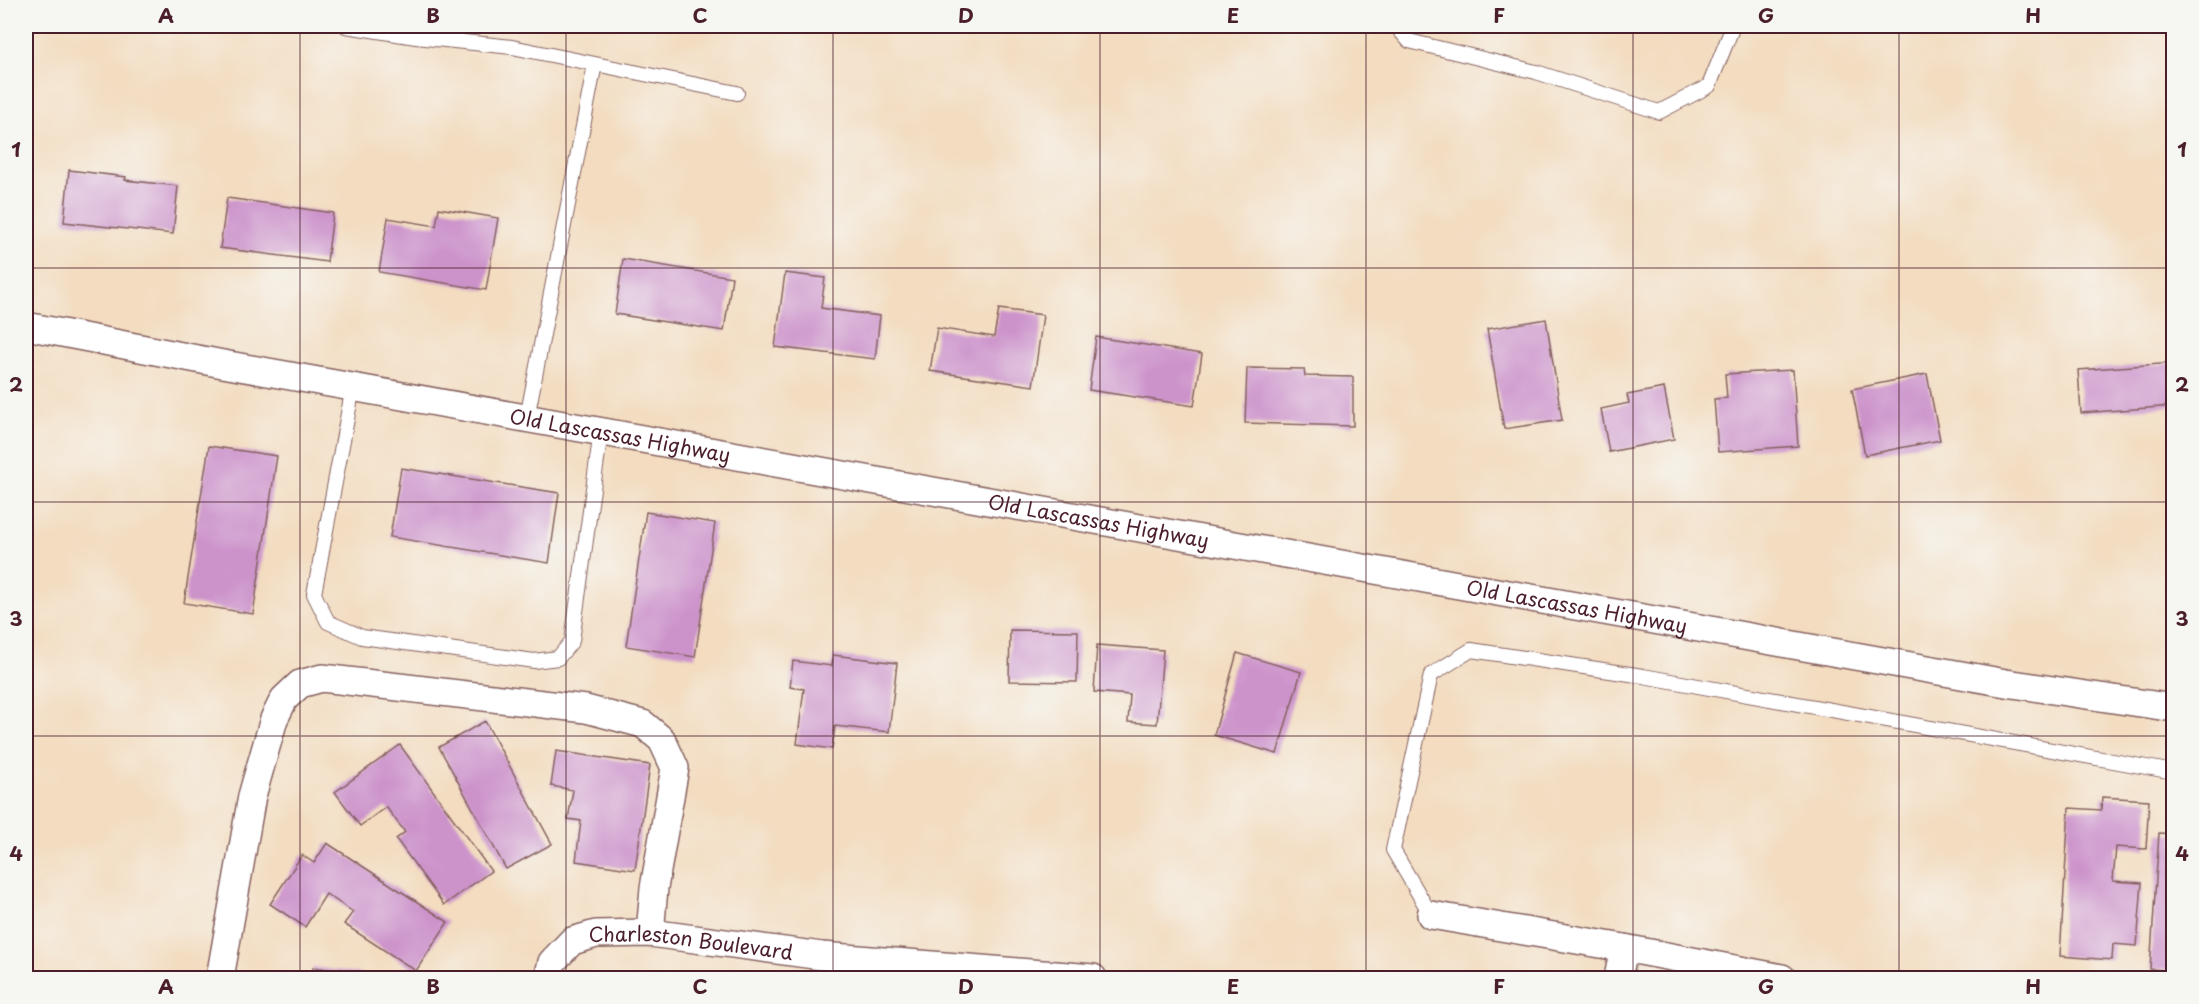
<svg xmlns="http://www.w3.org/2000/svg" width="2199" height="1004" font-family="'Playpen Sans',sans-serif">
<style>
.building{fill:#cc93cb}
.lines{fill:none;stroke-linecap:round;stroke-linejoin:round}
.service-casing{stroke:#85615f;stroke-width:16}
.minor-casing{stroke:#85615f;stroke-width:30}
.service{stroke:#fff;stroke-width:14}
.minor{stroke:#fff;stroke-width:27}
.grid{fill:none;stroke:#4a1f2b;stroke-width:1.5;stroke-opacity:0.55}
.labels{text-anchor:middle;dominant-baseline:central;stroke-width:6;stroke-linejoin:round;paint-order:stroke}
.street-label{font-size:20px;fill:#4a1f2b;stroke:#f6f6f2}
.neatline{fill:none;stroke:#4a1f2b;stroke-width:2}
.grid-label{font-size:20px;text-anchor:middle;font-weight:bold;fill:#4a1f2b}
</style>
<rect width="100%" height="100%" fill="#f6f6f2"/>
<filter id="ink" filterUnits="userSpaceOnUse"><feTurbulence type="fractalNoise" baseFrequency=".0167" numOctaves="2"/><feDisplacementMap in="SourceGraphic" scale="12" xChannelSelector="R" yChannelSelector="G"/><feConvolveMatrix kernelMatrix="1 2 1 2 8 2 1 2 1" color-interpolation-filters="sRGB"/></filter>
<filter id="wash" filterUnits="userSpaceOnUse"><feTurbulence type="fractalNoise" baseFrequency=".008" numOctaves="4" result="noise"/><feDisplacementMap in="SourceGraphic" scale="24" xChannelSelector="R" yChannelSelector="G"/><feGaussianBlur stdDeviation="1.35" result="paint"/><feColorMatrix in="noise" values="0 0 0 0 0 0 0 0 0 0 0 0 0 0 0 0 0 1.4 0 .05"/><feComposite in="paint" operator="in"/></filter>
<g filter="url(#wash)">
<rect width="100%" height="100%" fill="#f3dcbf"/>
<g id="blocks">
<path class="building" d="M69 170 126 177 125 180 178 186 173 234 64 222Z
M227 198 333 213 327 262 220 248Z
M439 208 498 218 486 290 379 272 388 218 436 226Z
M623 259 732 277 724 331 615 314Z
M785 273 825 278 821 308 880 316 875 359 775 347Z
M999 309 1043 315 1033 386 930 371 937 328 994 337Z
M1546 319 1562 420 1504 429 1487 329Z
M1096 337 1202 354 1194 406 1089 390Z
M2174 363V406L2081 413 2078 370Z
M1247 368 1304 369 1305 376 1353 377V426L1245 423Z
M1793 370 1798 446 1718 452 1714 399 1727 398 1725 374Z
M1927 374 1940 440 1865 455 1852 389Z
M1664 388 1674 439 1609 452 1601 409 1629 403 1627 395Z
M209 446 277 456 253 614 184 603Z
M401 468 559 493 549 563 390 537Z
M646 512 715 523 695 657 626 646Z
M1010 630 1078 631 1077 682 1009 681Z
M1097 645 1163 650 1157 724 1128 722 1130 695 1094 692Z
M1237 653 1301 672 1277 754 1214 735Z
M833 655 897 663 889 732 835 726 832 749 797 744 804 689 790 687 793 661 832 666Z
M485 721 552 844 506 869 439 747Z
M400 745 491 871 444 905 396 839 405 832 386 807 360 826 335 792Z
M556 751 650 765 635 870 576 861 581 821 568 819 573 790 551 786Z
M2102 797 2149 800 2146 849 2116 847 2113 881 2142 883 2137 946 2113 944 2112 960 2060 956 2069 808 2101 810Z
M2159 833 2174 834V971L2150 969Z
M327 843 448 922 416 971 344 924 353 912 326 894 305 927 270 904 302 855 314 863Z
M313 967 384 977V978H312Z"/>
</g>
</g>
<g filter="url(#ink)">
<use href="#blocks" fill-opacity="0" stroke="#85615f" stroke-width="1.5"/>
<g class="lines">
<g class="service-casing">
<path id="service" d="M346 26 416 37 512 47 737 93
M1396 26 1409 41 1536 72 1659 112 1709 86 1733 26
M353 387 314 594 328 622 362 637 534 661 558 658 572 641 601 431
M527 418 595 64
M1431 915 1393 850 1431 675 1471 650 1643 676 2174 772"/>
</g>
<g class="minor-casing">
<g id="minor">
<path id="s1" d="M26 326 223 364 2006 683 2174 708"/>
<path d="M1431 915 1624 948 1782 978"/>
<path d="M220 978 252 796 274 719 284 699 300 684 322 678 586 709 643 724 662 740 675 768 654 888 650 933"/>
<path id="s2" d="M548 978 552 962 572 941 596 934 650 933 822 956 1093 978"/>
<path d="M1618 978 1624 948"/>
</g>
</g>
<use href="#service" class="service"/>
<use href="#minor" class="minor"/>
</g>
</g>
<path class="grid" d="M300 26V978M566 26V978M833 26V978M1100 26V978M1366 26V978M1633 26V978M1899 26V978M26 268H2174M26 502H2174M26 736H2174"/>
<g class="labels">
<g class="street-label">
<text stroke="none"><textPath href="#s1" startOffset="604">Old Lascassas Highway</textPath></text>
<text stroke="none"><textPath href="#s1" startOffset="1090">Old Lascassas Highway</textPath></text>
<text stroke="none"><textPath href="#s1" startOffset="1576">Old Lascassas Highway</textPath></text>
<text stroke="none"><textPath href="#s2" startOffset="166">Charleston Boulevard</textPath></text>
</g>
</g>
<rect width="2199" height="1004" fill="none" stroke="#f6f6f2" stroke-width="66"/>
<rect x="33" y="33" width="2133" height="938" class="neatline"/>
<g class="grid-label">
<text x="166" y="23">A</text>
<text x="433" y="23">B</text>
<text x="700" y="23">C</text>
<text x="966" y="23">D</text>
<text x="1233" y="23">E</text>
<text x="1499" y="23">F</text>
<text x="1766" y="23">G</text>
<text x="2033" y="23">H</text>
<text x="16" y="157">1</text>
<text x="2182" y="157">1</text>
<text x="16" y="392">2</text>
<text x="2182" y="392">2</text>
<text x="16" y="626">3</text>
<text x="2182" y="626">3</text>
<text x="16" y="861">4</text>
<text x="2182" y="861">4</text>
<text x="166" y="994">A</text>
<text x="433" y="994">B</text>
<text x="700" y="994">C</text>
<text x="966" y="994">D</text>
<text x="1233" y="994">E</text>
<text x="1499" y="994">F</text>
<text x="1766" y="994">G</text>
<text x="2033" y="994">H</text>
</g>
</svg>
